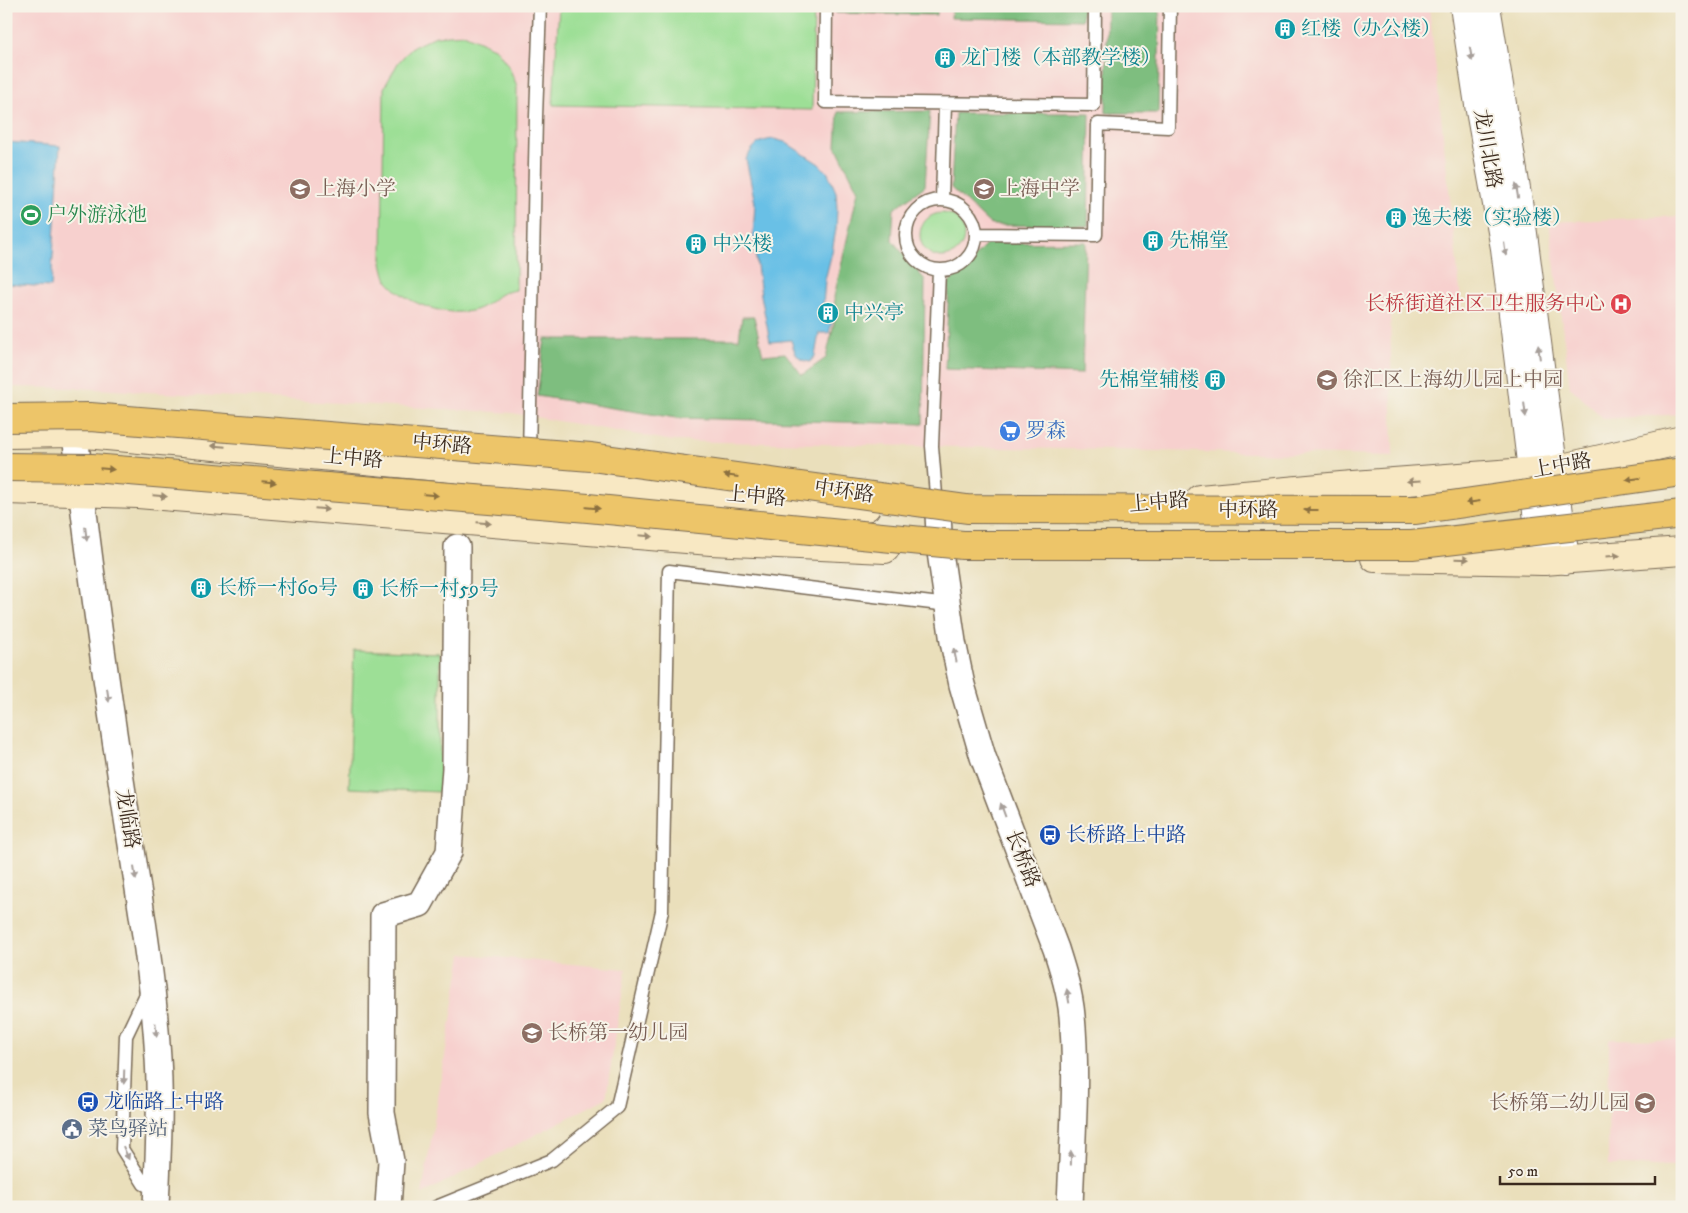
<svg xmlns="http://www.w3.org/2000/svg" width="1688" height="1213" font-family="'IM FELL DW Pica','Noto Serif SC',serif">
<style>
.built{fill:#f7d0ce}
.green{fill:#9ddf96;stroke:#6c845a}
.forest{fill:#7ebe7f;stroke:#5c744e}
.water{fill:#69c0e6;stroke:#527582}
.lines{fill:none;stroke-linecap:round;stroke-linejoin:round}
.service-casing{stroke:#786955;stroke-width:15}
.minor-casing{stroke:#786955;stroke-width:28}
.tertiary-casing{stroke:#786955;stroke-width:30}
.secondary-casing{stroke:#786955;stroke-width:30}
.service{stroke:#fff;stroke-width:12}
.minor{stroke:#fff;stroke-width:25}
.tertiary{stroke:#fff;stroke-width:28}
.secondary{stroke:#f8e8c3;stroke-width:28}
.trunk-bridge-casing{stroke:#786955;stroke-width:30;stroke-linecap:butt}
.trunk-bridge{stroke:#edc569;stroke-width:28}
.oneway{fill:#a79f9a}
.oneway2{fill:#9a8970}
.oneway3{fill:#8b7040}
.labels{text-anchor:middle;dominant-baseline:central;stroke-width:4;stroke-linejoin:round;paint-order:stroke}
.culture-label{font-size:20px;fill:#0d838f;stroke:#f7f3e8;text-anchor:start}
.street-label{font-size:20px;fill:#3b2a1e;stroke:#f7f3e8}
.education-label{font-size:20px;fill:#785e54;stroke:#f7f3e8;text-anchor:start}
.leisure-label{font-size:20px;fill:#27864d;stroke:#f7f3e8;text-anchor:start}
.health-label{font-size:20px;fill:#be3a42;stroke:#f7f3e8;text-anchor:end}
.shop-label{font-size:20px;fill:#366cbe;stroke:#f7f3e8;text-anchor:start}
.transit-label{font-size:20px;fill:#164399;stroke:#f7f3e8;text-anchor:start}
.service-label{font-size:20px;fill:#4e5e75;stroke:#f7f3e8;text-anchor:start}
</style>
<rect width="100%" height="100%" fill="#f7f3e8"/>
<filter id="ink" filterUnits="userSpaceOnUse"><feTurbulence type="fractalNoise" baseFrequency=".02" numOctaves="2"/><feDisplacementMap in="SourceGraphic" scale="10" xChannelSelector="R" yChannelSelector="G"/><feConvolveMatrix kernelMatrix="1 2 1 2 8 2 1 2 1" color-interpolation-filters="sRGB"/></filter>
<filter id="wash" filterUnits="userSpaceOnUse"><feTurbulence type="fractalNoise" baseFrequency=".0096" numOctaves="4" result="noise"/><feDisplacementMap in="SourceGraphic" scale="20" xChannelSelector="R" yChannelSelector="G"/><feGaussianBlur stdDeviation="1.12" result="paint"/><feColorMatrix in="noise" values="0 0 0 0 0 0 0 0 0 0 0 0 0 0 0 0 0 1.4 0 .05"/><feComposite in="paint" operator="in"/></filter>
<g filter="url(#wash)">
<rect width="100%" height="100%" fill="#eadfbb"/>
<path class="built" d="M6 6H1429L1462 309 1390 308 1393 456 673 441 512 413 77 388 6 387Z
M1682 216V414L1604 419 1570 387 1549 222Z
M462 954 626 969 606 1098 422 1194Z
M1609 1039 1682 1040V1166L1608 1165Z"/>
<path class="green" d="M559 6H814L812 110 553 105Z
M464 34 496 49 509 67 517 86 516 290C511 291 505 292 501 294 491 300 485 308 471 311 444 316 408 304 390 284 385 280 384 269 382 263L384 88 398 63 411 48 436 36Z
M920 235a22 22 0 1 1 44 0a22 22 0 1 1-44 0Z
M354 650 440 653V792L349 788Z"/>
<path class="forest" d="M836 6H937V15L836 13Z
M952 6H1082V20L951 18Z
M1107 6H1160L1158 113H1106Z
M930 111 925 186 894 209 892 240 925 280 923 424 676 418 537 396 545 339H739L742 317H754L763 355 785 353 802 375 826 358 836 315 834 297 858 191 836 146 838 112Z
M955 113H1090L1088 226 991 225 951 188Z
M1086 242 1082 374 945 369 949 283 988 243Z"/>
<path class="water" d="M774 139 785 142 819 164 828 173 836 192 837 209 836 229 832 252 825 280 822 318 833 319 829 333H819L815 356 810 362C796 360 795 353 791 340L770 342 761 295 753 236 755 203 746 159C754 145 757 141 774 139Z
M6 142 60 146 51 287 6 284Z"/>
</g>
<g filter="url(#ink)">
<g class="lines">
<g class="service-casing">
<path id="service" d="M826 6 825 102 1094 105 1095 6
M906 235a35 35 0 1 1 70 0a35 35 0 1 1-70 0Z
M942 200 945 104
M977 234 1096 235 1098 124 1168 127 1170 6
M529 454 536 117 540 6
M937 507 932 446 939 270
M148 990 126 1036 122 1149 144 1184 157 1191
M436 1207 552 1160 617 1107 662 911 669 571 948 605"/>
</g>
<g class="minor-casing">
<path id="minor" d="M75 433C88 558 106 682 125 806 138 890 153 973 158 1058 161 1107 158 1157 156 1207
M938 514 940 552 953 642 962 685 983 757 1056 949C1063 971 1070 993 1072 1016 1078 1078 1072 1145 1070 1207
M388 1207 391 1161 382 1113 383 915 420 904 449 852 455 768 457 547"/>
</g>
<g class="tertiary-casing">
<path id="tertiary" d="M1464 6 1479 105 1505 248 1543 561
M1486 6 1522 226 1565 560"/>
</g>
<g class="secondary-casing">
<path id="secondary" d="M6 434 75 433 866 507
M6 490 138 494 711 541 885 549
M1200 499 1341 486 1554 470 1682 440
M1375 558 1543 561 1682 551"/>
</g>
<use href="#service" class="service"/>
<use href="#minor" class="minor"/>
<use href="#tertiary" class="tertiary"/>
<use href="#secondary" class="secondary"/>
<g class="trunk-bridge-casing">
<path id="trunk-bridge" d="M6 418 90 417 591 457 967 509 1416 510 1682 472
M6 467 92 468 588 508 963 545H1412L1682 514"/>
</g>
<use href="#trunk-bridge" class="trunk-bridge"/>
</g>
<defs><path id="oneway-solid" d="M-6-.8H1V-3.2L6.5 0L1 3.2V.8H-6Z" transform="scale(1.25)"/></defs>
<g class="oneway">
<use href="#oneway-solid" transform="translate(1471 54) rotate(80)"/>
<use href="#oneway-solid" transform="translate(1517 191) rotate(-99)"/>
<use href="#oneway-solid" transform="translate(1505 249) rotate(82)"/>
<use href="#oneway-solid" transform="translate(1539 352) rotate(-97)"/>
<use href="#oneway-solid" transform="translate(1525 410) rotate(83)"/>
<use href="#oneway-solid" transform="translate(86 534) rotate(83)"/>
<use href="#oneway-solid" transform="translate(955 655) rotate(-102)"/>
<use href="#oneway-solid" transform="translate(108 695) rotate(82)"/>
<use href="#oneway-solid" transform="translate(1003 810) rotate(-110)"/>
<use href="#oneway-solid" transform="translate(135 873) rotate(81)"/>
<use href="#oneway-solid" transform="translate(1068 996) rotate(-100)"/>
<use href="#oneway-solid" transform="translate(156 1030) rotate(85)"/>
<use href="#oneway-solid" transform="translate(124 1077) rotate(92)"/>
<use href="#oneway-solid" transform="translate(126 1153) rotate(66)"/>
<use href="#oneway-solid" transform="translate(1071 1158) rotate(-89)"/>
</g>
<g class="oneway2">
<use href="#oneway-solid" transform="translate(218 446) rotate(-175)"/>
<use href="#oneway-solid" transform="translate(1414 481) rotate(176)"/>
<use href="#oneway-solid" transform="translate(160 496) rotate(5)"/>
<use href="#oneway-solid" transform="translate(322 509) rotate(5)"/>
<use href="#oneway-solid" transform="translate(484 523) rotate(5)"/>
<use href="#oneway-solid" transform="translate(646 536) rotate(5)"/>
<use href="#oneway-solid" transform="translate(1613 556) rotate(-4)"/>
<use href="#oneway-solid" transform="translate(1462 559) rotate(1)"/>
</g>
<g class="oneway3">
<use href="#oneway-solid" transform="translate(107 469) rotate(5)"/>
<use href="#oneway-solid" transform="translate(731 476) rotate(-172)"/>
<use href="#oneway-solid" transform="translate(1633 479) rotate(172)"/>
<use href="#oneway-solid" transform="translate(269 482) rotate(5)"/>
<use href="#oneway-solid" transform="translate(431 495) rotate(5)"/>
<use href="#oneway-solid" transform="translate(1473 502) rotate(172)"/>
<use href="#oneway-solid" transform="translate(593 508) rotate(5)"/>
<use href="#oneway-solid" transform="translate(1311 510) rotate(-180)"/>
</g>
</g>
<defs>
<g id="building-disc" transform="scale(1.125)"><circle r="9.5" fill="#0f9aa8" stroke="#f7f3e8"/><path d="M-4-6H4V6H1V3H-1V6H-4ZM-2.5-4.3h1.7v1.8h-1.7ZM.8-4.3h1.7v1.8H.8ZM-2.5-1h1.7V.8h-1.7ZM.8-1h1.7V.8H.8Z" fill="#fff"/></g>
<g id="school-disc" transform="scale(1.125)"><circle r="9.5" fill="#8d6e63" stroke="#f7f3e8"/><path d="M0-5L7-2L0 1L-7-2ZM-4 1L0 2.5L4 1V4Q0 6-4 4Z" fill="#fff"/></g>
<g id="stadium-disc" transform="scale(1.125)"><circle r="9.5" fill="#2e9e5b" stroke="#f7f3e8"/><path d="M0-5a6.5 5 0 1 0 0 10a6.5 5 0 1 0 0-10ZM-3.5-1.8h7v3.6h-7Z" fill="#fff"/></g>
<g id="hospital-disc" transform="scale(1.125)"><circle r="9.5" fill="#e0444e" stroke="#f7f3e8"/><path d="M-5-5h3v3.5h4V-5h3V5h-3V1.5h-4V5h-3Z" fill="#fff"/></g>
<g id="supermarket-disc" transform="scale(1.125)"><circle r="9.5" fill="#3f7fe0" stroke="#f7f3e8"/><path d="M-6-5.5h2.5l.6 2H6L4.5 2H-2.5L-4.4-4H-6ZM-1.5 3.2a1.3 1.3 0 1 0 .1 0ZM3 3.2a1.3 1.3 0 1 0 .1 0Z" fill="#fff"/></g>
<g id="bus-disc" transform="scale(1.125)"><circle r="9.5" fill="#1a4fb4" stroke="#f7f3e8"/><path d="M-5-6H5V4H4V6H2V4H-2V6H-4V4H-5ZM-3.5-4V0h7V-4ZM-3.5 1.2v1.5H-2V1.2ZM2 1.2v1.5H3.5V1.2Z" fill="#fff"/></g>
<g id="civic-disc" transform="scale(1.125)"><circle r="9.5" fill="#5c6f8a" stroke="#f7f3e8"/><path d="M-.6-6.5H3V-4.5H.6V-3L4-1V1h2V6H-6V1h2V-1L-.6-3ZM-1.2 2.5V6h2.4V2.5Z" fill="#fff"/></g>
</defs>
<g fill-rule="evenodd">
<use href="#building-disc" x="1285" y="29"/>
<use href="#building-disc" x="945" y="58"/>
<use href="#school-disc" x="300" y="189"/>
<use href="#school-disc" x="984" y="189"/>
<use href="#stadium-disc" x="31" y="215"/>
<use href="#building-disc" x="1396" y="218"/>
<use href="#building-disc" x="1153" y="241"/>
<use href="#building-disc" x="696" y="244"/>
<use href="#hospital-disc" x="1621" y="304"/>
<use href="#building-disc" x="828" y="313"/>
<use href="#building-disc" x="1215" y="380"/>
<use href="#school-disc" x="1327" y="380"/>
<use href="#supermarket-disc" x="1010" y="431"/>
<use href="#building-disc" x="201" y="588"/>
<use href="#building-disc" x="363" y="589"/>
<use href="#bus-disc" x="1050" y="835"/>
<use href="#school-disc" x="532" y="1033"/>
<use href="#bus-disc" x="88" y="1102"/>
<use href="#school-disc" x="1645" y="1103"/>
<use href="#civic-disc" x="72" y="1129"/>
</g>
<g class="labels">
<g class="culture-label">
<text x="1301" y="29">红楼（办公楼）</text>
<text x="961" y="58">龙门楼（本部教学楼）</text>
<text x="1412" y="218">逸夫楼（实验楼）</text>
<text x="1169" y="241">先棉堂</text>
<text x="712" y="244">中兴楼</text>
<text x="844" y="313">中兴亭</text>
<text x="1199" y="380" text-anchor="end">先棉堂辅楼</text>
<text x="217" y="588">长桥一村60号</text>
<text x="379" y="589">长桥一村59号</text>
</g>
<g class="street-label">
<text transform="translate(1487 149) rotate(80)">龙川北路</text>
<text transform="translate(442 445) rotate(5)">中环路</text>
<text transform="translate(353 459) rotate(5)">上中路</text>
<text transform="translate(1562 466) rotate(-10)">上中路</text>
<text transform="translate(844 492) rotate(8)">中环路</text>
<text transform="translate(756 497) rotate(5)">上中路</text>
<text transform="translate(1159 503) rotate(-5)">上中路</text>
<text x="1248" y="510">中环路</text>
<text transform="translate(127 819) rotate(81)">龙临路</text>
<text transform="translate(1022 859) rotate(69)">长桥路</text>
</g>
<g class="education-label">
<text x="316" y="189">上海小学</text>
<text x="1000" y="189">上海中学</text>
<text x="1343" y="380">徐汇区上海幼儿园上中园</text>
<text x="548" y="1033">长桥第一幼儿园</text>
<text x="1629" y="1103" text-anchor="end">长桥第二幼儿园</text>
</g>
<g class="leisure-label">
<text x="47" y="215">户外游泳池</text>
</g>
<g class="health-label">
<text x="1605" y="304">长桥街道社区卫生服务中心</text>
</g>
<g class="shop-label">
<text x="1026" y="431">罗森</text>
</g>
<g class="transit-label">
<text x="1066" y="835">长桥路上中路</text>
<text x="104" y="1102">龙临路上中路</text>
</g>
<g class="service-label">
<text x="88" y="1129">菜鸟驿站</text>
</g>
</g>
<rect width="1688" height="1213" fill="none" stroke="#f7f3e8" stroke-width="25"/>
<path d="M1500 1176v8h155v-8" fill="none" stroke="#3b2a1e" stroke-width="2.5"/>
<text x="1508" y="1176" font-size="15" fill="#3b2a1e" stroke="#f7f3e8" stroke-width="4" paint-order="stroke">50 m</text>
</svg>
